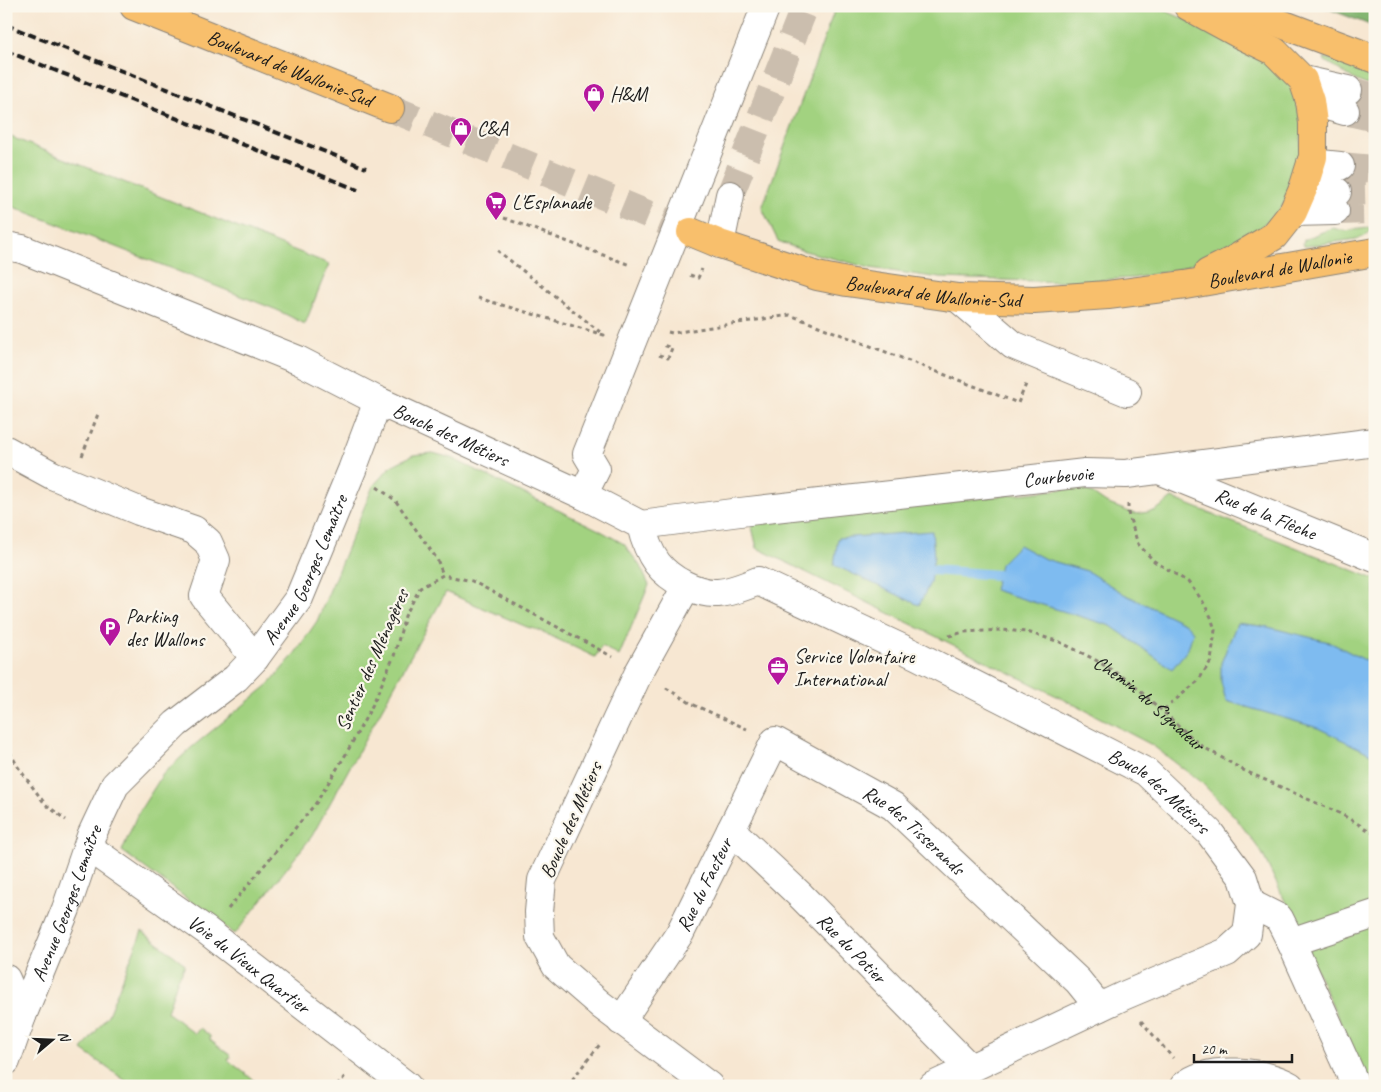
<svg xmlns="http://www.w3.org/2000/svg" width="1381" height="1092" font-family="Caveat,sans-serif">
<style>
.green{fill:#a2d280;stroke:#5f774e}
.forest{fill:#81b46e;stroke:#4e6845}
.water{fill:#7ebbf0;stroke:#4d6c86}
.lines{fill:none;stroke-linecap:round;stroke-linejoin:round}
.stream{stroke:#7ebbf0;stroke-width:10}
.minor-tunnel{stroke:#cbbeae;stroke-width:28;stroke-dasharray:28 14;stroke-linecap:butt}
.major-tunnel{stroke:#cbbeae;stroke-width:28;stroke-dasharray:28 14;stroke-linecap:butt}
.minor-casing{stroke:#8a8277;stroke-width:30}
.major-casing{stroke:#8a8277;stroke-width:30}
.path{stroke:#8a8277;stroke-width:3;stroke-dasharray:4 4;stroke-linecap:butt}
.minor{stroke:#fff;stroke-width:28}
.major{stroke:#f8bf6c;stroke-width:28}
.rail{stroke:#1c1c1c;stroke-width:4;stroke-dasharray:8 4;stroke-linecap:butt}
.labels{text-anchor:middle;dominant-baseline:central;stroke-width:4.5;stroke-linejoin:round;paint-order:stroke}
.street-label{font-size:20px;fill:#1c1c1c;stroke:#fbf7ec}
.poi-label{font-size:20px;fill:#1c1c1c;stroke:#fbf7ec;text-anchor:start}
</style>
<rect width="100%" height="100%" fill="#fbf7ec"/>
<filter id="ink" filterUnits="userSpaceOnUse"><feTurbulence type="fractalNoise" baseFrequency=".02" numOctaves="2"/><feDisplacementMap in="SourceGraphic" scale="10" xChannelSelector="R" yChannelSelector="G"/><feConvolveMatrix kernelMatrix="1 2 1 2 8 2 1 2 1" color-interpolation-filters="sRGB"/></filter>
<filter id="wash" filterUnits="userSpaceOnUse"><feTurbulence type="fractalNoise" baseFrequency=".0096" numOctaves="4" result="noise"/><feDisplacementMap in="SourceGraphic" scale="20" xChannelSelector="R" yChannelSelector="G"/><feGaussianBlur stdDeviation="1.12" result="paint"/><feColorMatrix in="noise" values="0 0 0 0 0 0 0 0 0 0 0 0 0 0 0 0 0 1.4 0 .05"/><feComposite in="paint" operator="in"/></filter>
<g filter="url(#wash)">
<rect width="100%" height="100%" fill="#f7e7d2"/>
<path class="green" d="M836 6H1154L1266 54 1284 70 1295 94 1301 122V152L1295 180 1282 207 1251 236 1217 254 1179 269 1134 278 1065 282 940 278 870 268 801 250 778 241 762 208Z
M1327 58 1375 77V88L1357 81 1325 61 1324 59Z
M6 135 329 264 305 324 277 310 6 204Z
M1375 227 1365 236 1356 239 1308 246H1304L1303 243 1304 240 1317 234 1333 228 1345 231Z
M433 453 451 458 599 530 624 544 640 566 649 585 619 656 602 646 595 657 538 630 527 627 446 592 312 836 235 934 122 851 137 815 163 774 192 747 267 686 293 656 317 621 373 486 391 466 413 455Z
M1083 487 1106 503 1135 514 1155 511 1172 498 1375 579V1086H1369L1285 901 1262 853 1236 818 1202 783 1152 745 1087 711 757 548 751 523Z
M142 931 185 964 181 974 178 978 167 1012 195 1034 200 1028 210 1036V1040L231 1056 228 1060 261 1086H133L82 1050 108 1015Z"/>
<path class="forest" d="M1321 6H1375V27Z"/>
<path class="water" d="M932 531 934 556 930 583 919 605 834 565 838 538Z
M1019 545 1045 559 1087 571 1124 594 1186 624 1193 632 1188 649 1172 669 1111 626 994 590 1000 564Z
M1237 623 1268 627 1329 642 1375 665V756L1318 728 1226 701 1221 682V663Z"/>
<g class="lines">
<path class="stream" d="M932 570 998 575 1009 578"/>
</g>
</g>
<g filter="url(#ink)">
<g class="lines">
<path class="minor-tunnel" d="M1348 90 1375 97
M1345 111 1375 118
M1340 166 1375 169
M1337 192 1375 191
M730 195 805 6
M1335 211 1375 210"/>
<path class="major-tunnel" d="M390 108 691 232"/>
<g class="minor-casing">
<g id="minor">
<path d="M1303 80 1348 90"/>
<path d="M1310 101 1345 111"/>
<path d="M1311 163 1340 166"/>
<path d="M1303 189 1337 192"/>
<path d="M1293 212 1335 211"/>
<path d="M720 244 730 195"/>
<path id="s2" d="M6 246 22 249 298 360 378 401 583 495 641 525C644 538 649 552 657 563 670 580 697 594 718 593 731 592 746 586 758 581L916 655 1146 772 1209 832 1243 878 1251 904 1247 934 1227 952 1123 996 933 1086"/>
<path d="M958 298 1013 345 1127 392"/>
<path d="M6 450 52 475 139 511 194 530 208 542 216 560 204 596 255 658"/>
<path id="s3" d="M1162 471 1375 558"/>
<path d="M583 495 596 469 587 454 766 6"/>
<path id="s4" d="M641 525 740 512 1085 473 1126 474 1375 442"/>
<path d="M686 587 639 672 542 880 539 912 540 937 556 966 601 1005 709 1086"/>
<path id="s5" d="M731 830 801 896 970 1068"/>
<path id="s6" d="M88 847 207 931 407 1086"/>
<path d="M1251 904 1279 918 1291 942 1356 1086"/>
<path d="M1291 942 1375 914"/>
<path d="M6 979 22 1016"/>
<path id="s7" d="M621 1021 680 933 775 741 893 806 1078 981 1099 1007"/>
<path id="s8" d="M6 1061 22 1016 66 909 91 836 115 785 176 724 236 678 255 658 299 598 352 470 378 401"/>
<path d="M1184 1086C1207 1065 1265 1071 1290 1086"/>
</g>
</g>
<g class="major-casing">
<g id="major">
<path id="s9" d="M134 6 390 108"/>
<path d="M1188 6 1241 35 1274 51 1303 80 1310 101 1313 123V157L1303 189 1293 212 1274 236 1232 261 1208 273"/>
<path d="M1229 6 1255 14 1375 59"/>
<path id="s10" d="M691 232 720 244 817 276 847 282 958 298 1034 300 1108 295 1185 285 1375 252"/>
</g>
</g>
<g class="path">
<path d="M504 218 630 265"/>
<path d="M690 275 698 278 702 269"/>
<path d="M478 298 604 335 498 251"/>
<path d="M668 332 672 333 790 315 1018 403 1027 382"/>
<path d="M659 355 668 358 672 348 663 345"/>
<path d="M82 456 98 414"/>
<path d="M377 487 395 500 437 559 443 575"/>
<path d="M1128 504V513L1138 544 1154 561 1188 582 1202 600 1211 617 1215 630 1211 661 1198 681 1162 711"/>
<path id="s1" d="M949 636 964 632 1002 630 1027 632 1060 642 1094 659 1129 681 1200 745 1243 770 1341 814 1375 834"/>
<path d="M666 688 692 704 747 729"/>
<path d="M6 745 18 767 45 804 66 820"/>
<path d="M228 909 316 803 346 754 372 706 394 656 405 616 420 588 443 575 472 581 613 657"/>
<path d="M1141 1021 1173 1058"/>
<path d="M337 1086 345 1076"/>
<path d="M567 1086 601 1043"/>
</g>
<use href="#minor" class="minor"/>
<use href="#major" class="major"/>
<path class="rail" d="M6 25 366 168
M6 51 358 190"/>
</g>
</g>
<defs>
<g id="shop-pin" transform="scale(1.125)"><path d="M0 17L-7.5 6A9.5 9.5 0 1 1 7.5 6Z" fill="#b5179e" stroke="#fbf7ec"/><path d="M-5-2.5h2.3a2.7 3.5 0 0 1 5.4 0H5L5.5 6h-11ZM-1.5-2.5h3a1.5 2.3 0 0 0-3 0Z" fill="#fff"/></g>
<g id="supermarket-pin" transform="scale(1.125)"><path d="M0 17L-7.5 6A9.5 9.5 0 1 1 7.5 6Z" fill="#b5179e" stroke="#fbf7ec"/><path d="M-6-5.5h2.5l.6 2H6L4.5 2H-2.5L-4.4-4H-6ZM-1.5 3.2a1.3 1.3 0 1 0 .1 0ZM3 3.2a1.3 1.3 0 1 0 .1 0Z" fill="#fff"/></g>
<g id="parking-pin" transform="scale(1.125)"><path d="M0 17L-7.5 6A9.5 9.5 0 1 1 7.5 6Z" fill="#b5179e" stroke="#fbf7ec"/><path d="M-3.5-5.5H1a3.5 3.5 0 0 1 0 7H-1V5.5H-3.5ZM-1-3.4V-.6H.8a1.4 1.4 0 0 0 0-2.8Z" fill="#fff"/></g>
<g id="office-pin" transform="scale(1.125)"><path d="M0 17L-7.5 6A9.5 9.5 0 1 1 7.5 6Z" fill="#b5179e" stroke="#fbf7ec"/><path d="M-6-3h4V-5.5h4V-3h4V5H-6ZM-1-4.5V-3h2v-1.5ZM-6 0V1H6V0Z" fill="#fff"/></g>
</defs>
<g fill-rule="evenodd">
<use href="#shop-pin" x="594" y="94"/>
<use href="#shop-pin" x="461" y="128"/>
<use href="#supermarket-pin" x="496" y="202"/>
<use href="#parking-pin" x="110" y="628"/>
<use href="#office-pin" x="778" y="667"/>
</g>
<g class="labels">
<g class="street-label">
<text stroke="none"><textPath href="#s9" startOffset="168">Boulevard de Wallonie-Sud</textPath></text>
<text stroke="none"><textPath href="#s10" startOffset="600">Boulevard de Wallonie</textPath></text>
<text stroke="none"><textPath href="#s10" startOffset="251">Boulevard de Wallonie-Sud</textPath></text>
<text stroke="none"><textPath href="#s2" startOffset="484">Boucle des Métiers</textPath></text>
<text stroke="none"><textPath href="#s4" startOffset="420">Courbevoie</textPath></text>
<text stroke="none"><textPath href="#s3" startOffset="112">Rue de la Flèche</textPath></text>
<text stroke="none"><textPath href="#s8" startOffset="589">Avenue Georges Lemaître</textPath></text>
<text transform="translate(372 660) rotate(-66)">Sentier des Ménagères</text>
<text stroke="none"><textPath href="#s1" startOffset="222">Chemin du Signaleur</textPath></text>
<text stroke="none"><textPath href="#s2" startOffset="1302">Boucle des Métiers</textPath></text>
<text transform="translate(571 820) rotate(-66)">Boucle des Métiers</text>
<text stroke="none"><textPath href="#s7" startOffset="486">Rue des Tisserands</textPath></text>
<text stroke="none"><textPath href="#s7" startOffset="160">Rue du Facteur</textPath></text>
<text stroke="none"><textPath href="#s8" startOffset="169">Avenue Georges Lemaître</textPath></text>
<text stroke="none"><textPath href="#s5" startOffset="169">Rue du Potier</textPath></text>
<text stroke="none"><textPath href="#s6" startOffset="199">Voie du Vieux Quartier</textPath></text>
</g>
<g class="poi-label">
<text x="610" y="94">H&amp;M</text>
<text x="477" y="128">C&amp;A</text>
<text x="512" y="202">L'Esplanade</text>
<text x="126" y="616">Parking<tspan x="126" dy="23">des Wallons</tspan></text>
<text x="794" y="656">Service Volontaire<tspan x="794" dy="23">International</tspan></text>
</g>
</g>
<rect width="1381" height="1092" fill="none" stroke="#fbf7ec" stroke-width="25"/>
<g transform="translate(52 1040) rotate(71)" stroke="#fbf7ec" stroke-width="4" paint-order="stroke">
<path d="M0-4L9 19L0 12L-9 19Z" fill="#1c1c1c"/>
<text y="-8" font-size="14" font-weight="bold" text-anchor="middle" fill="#1c1c1c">N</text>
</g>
<path d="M1194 1054v8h98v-8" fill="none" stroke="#1c1c1c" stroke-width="2.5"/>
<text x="1201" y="1054" font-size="15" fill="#1c1c1c" stroke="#fbf7ec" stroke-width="4" paint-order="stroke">20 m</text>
</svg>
